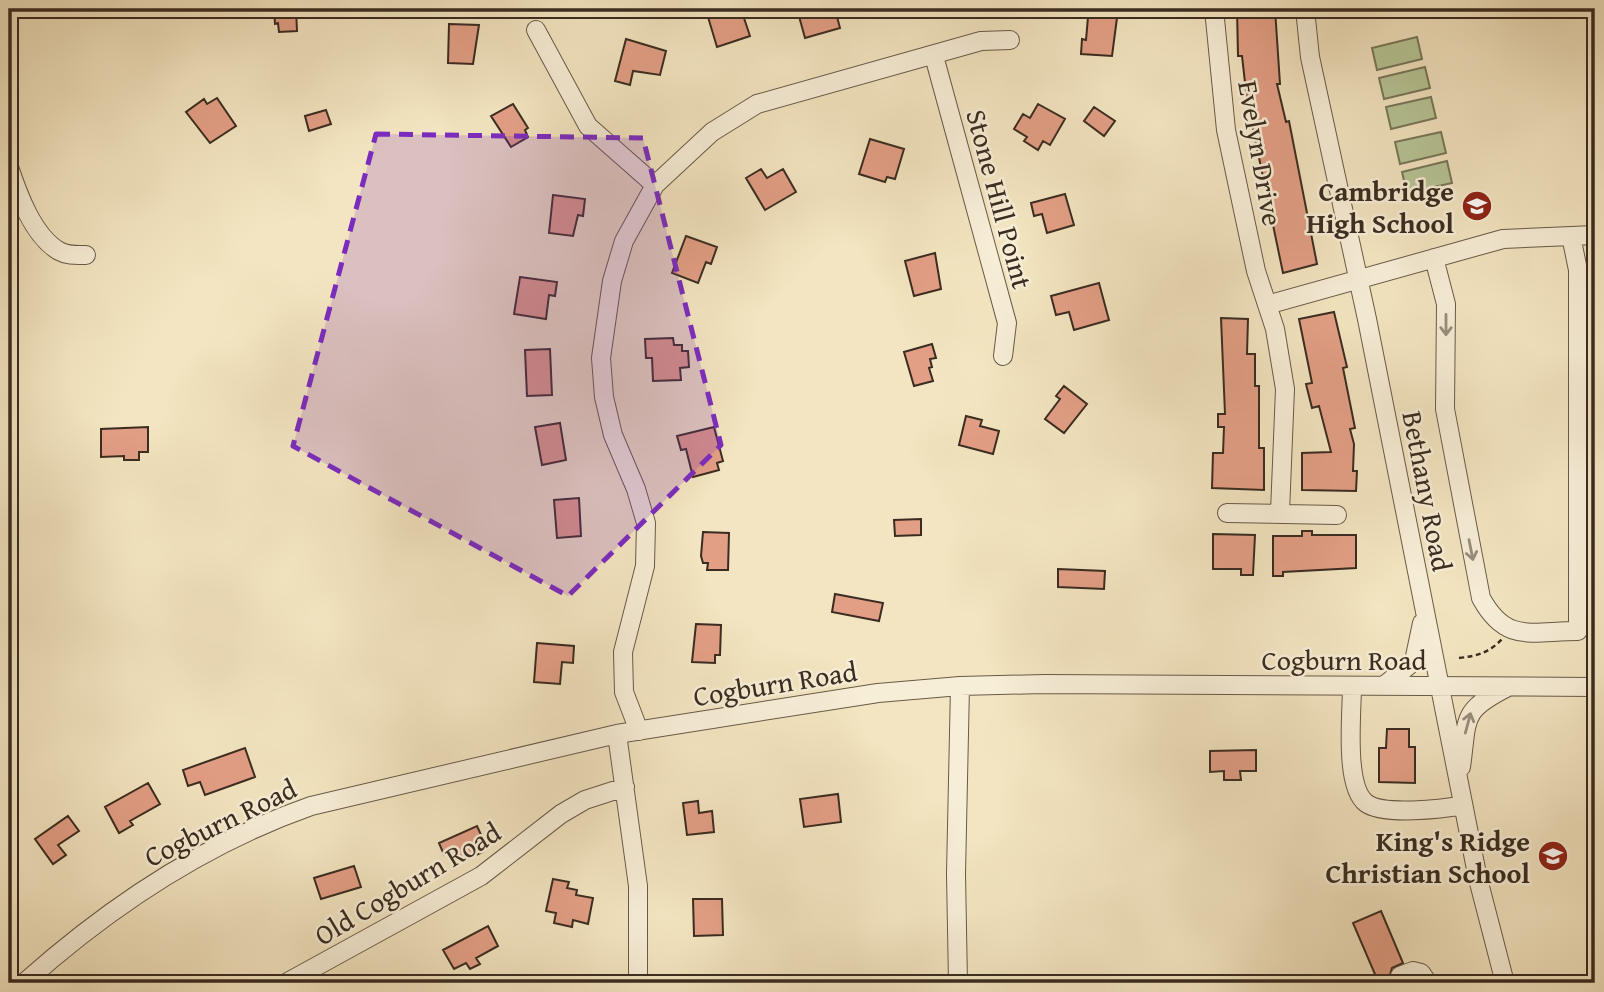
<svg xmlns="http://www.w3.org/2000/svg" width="1604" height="992" font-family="'Gentium Book Plus',serif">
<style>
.green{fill:#b7c596;stroke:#78785b;stroke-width:2}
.building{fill:#e39f86;stroke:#3a2c20;stroke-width:2}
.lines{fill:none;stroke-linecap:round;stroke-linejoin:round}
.minor-casing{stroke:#685a48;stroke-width:20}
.path{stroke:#3a2c20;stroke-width:2.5;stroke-dasharray:5 3.5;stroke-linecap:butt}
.minor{stroke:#f7eed7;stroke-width:18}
.oneway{stroke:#988d7c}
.marked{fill:#7b2cbf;fill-opacity:0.2;stroke:#7b2cbf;stroke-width:5;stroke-dasharray:14 9;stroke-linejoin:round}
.labels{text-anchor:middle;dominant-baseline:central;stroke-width:5;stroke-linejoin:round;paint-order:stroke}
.street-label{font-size:28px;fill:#3a2c20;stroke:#f7eed7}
.poi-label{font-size:28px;font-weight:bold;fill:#3a2c20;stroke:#f7eed7;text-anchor:end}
</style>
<rect width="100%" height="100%" fill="#f3e5c1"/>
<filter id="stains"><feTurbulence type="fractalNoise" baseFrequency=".00286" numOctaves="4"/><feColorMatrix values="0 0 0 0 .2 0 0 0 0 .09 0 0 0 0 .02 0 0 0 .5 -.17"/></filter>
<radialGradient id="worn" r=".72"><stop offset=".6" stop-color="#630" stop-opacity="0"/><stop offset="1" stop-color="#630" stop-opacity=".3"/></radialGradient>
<path class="green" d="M1417 37 1422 59 1377 70 1372 48Z
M1425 67 1430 88 1384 99 1379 78Z
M1431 97 1436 118 1391 129 1386 107Z
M1441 132 1446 153 1400 164 1395 142Z
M1447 161 1452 183 1407 193 1402 172Z"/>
<path class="building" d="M274 9H296L297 31 279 32 278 23 275 24Z
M733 9H741L750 36 717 47 708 17Z
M797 9H835L840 28 805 38Z
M1237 9H1275L1280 84H1277L1286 122 1289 121 1317 264 1283 273 1247 100 1242 56H1238Z
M1088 17 1117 18 1112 56 1081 54 1082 39 1086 40Z
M449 24 479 25 473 64 448 63Z
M626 39 666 51 660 75 633 71 630 85 615 81Z
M217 98 236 126 210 143 186 112 204 99 207 104Z
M513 104 528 128 525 130 528 137 511 147 491 116Z
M1038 104 1065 119 1050 145 1043 141 1038 150 1024 141 1027 137 1014 129 1023 114 1030 118Z
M1094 107 1115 121 1104 136 1084 121Z
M326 110 331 124 309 131 305 116Z
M870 139 904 149 895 179 887 177 885 182 859 174Z
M761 169 767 178 783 169 796 192 765 210 746 178Z
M1065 194 1074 225 1047 233 1042 214 1034 216 1031 203Z
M553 195 585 199 583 216 578 215 573 236 549 233Z
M686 236 717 247 711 264 706 262 698 283 672 273Z
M935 253 941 289 914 296 905 261Z
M520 277 557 282 555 296 549 295 546 319 514 314Z
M1099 283 1109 320 1074 330 1069 312 1056 315 1051 296Z
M1334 312 1347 367 1343 368 1355 428 1350 429 1354 444 1353 471H1357L1356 491 1302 490V453L1331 452 1319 406 1312 408 1306 384 1312 383 1299 319Z
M1221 318 1248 319 1247 354H1255V386H1259V448H1264V490L1212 488 1213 453H1223L1224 427H1218V414H1225Z
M673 338 674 345H682V351H688L689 367 680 368 681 380 653 381 652 358H646L645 339Z
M932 344 936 358 930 359 932 367 929 368 933 381 914 386 904 352Z
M550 349 552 395 527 396 525 350Z
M1064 386 1087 404 1064 433 1045 419 1060 399 1056 396Z
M966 416 982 420 980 426 999 431 993 454 959 445Z
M560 423 566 460 542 465 535 427Z
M148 427V452H139V460H124V456L101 457V429Z
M714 427 723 461 717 463 719 470 693 477 686 449 681 450 677 436Z
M579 498 581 536 557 538 554 500Z
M921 519V535L895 536 894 520Z
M1302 531H1312V535H1356V568L1283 572V576H1273V536H1302Z
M703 532 729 533 728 570H707L708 563H703L701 556Z
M1213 534 1255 535 1253 575H1241V569H1213Z
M1058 569 1105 571 1104 589 1058 587Z
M835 594 883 603 879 621 832 612Z
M696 624 721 625 720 655H715V663L692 662Z
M537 643 574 646 573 663 562 662 560 684 534 682Z
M1387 729H1409V747H1415V783L1379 782V748H1386Z
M245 748 255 777 205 795 200 782 188 786 183 770Z
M1256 750V771H1240L1241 780H1224V771L1210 772V751Z
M148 783 160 804 130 821 133 825 119 833 105 807Z
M838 794 841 822 804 827 800 799Z
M698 801 699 813 712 811 714 832 687 835 683 803Z
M68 816 79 831 58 845 66 855 53 864 35 839Z
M477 826 482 837 477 839 483 852 460 862 455 850 444 855 439 843Z
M354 866 361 887 321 899 314 878Z
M553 879 569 882 567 888 577 890 576 895 593 898 588 924 573 920 572 927 554 923 556 913 546 911Z
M693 899H722L723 935 694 936Z
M1381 911 1403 963 1392 968 1389 979 1387 975 1377 979 1353 923Z
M488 926 498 946 476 958 480 964 470 969 466 963 454 969 443 950Z"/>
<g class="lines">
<g class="minor-casing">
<path id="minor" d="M1214 9 1226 130 1256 271 1275 329 1285 389 1280 512
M1305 9 1310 57 1367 319 1478 879 1505 983
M536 30 588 126 655 185
M934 56 1007 323 1003 356
M9 167C18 194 33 236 59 251 68 256 77 255 86 255
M1434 258 1446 304 1445 409 1481 598C1506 644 1531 631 1578 631V270L1571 236
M1267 305 1503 239 1595 235
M1227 513 1337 515
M1385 685 1414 661 1422 623
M1352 686C1352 713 1344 786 1366 803 1383 816 1443 809 1463 805
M639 731 624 692 623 652 645 566 646 523 636 489 613 435 604 397 601 358 612 281 624 241 655 185 712 132 757 104 981 41 1010 40
M617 734 638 886V983
M1461 767C1468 718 1460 711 1508 687
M1400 976 1413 971 1421 973 1428 983
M24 983C109 907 203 844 311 806L617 734 878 693 960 686 1044 684 1595 687
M286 983 481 876 561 814 585 800 625 787
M958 983 956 874 960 686"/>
</g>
<path class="path" d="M1459 658C1477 656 1489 653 1502 639"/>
<use href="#minor" class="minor"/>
</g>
<defs><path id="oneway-shaft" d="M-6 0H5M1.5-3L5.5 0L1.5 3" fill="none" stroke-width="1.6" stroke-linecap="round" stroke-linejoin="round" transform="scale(1.75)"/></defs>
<g class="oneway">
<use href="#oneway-shaft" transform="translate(1446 325) rotate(90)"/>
<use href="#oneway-shaft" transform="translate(1471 550) rotate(79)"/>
<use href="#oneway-shaft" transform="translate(1468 723) rotate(-75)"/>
</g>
<path class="marked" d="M376 134 643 138 721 445 568 596 293 446Z"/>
<defs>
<g id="school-disc" transform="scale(1.575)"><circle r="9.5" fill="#8f2418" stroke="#f7eed7"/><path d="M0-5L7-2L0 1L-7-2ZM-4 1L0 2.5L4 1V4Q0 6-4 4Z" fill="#fff"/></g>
</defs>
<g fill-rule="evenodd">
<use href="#school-disc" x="1477" y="206"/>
<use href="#school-disc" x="1553" y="856"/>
</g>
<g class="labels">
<g class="street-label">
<text transform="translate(1261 153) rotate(80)">Evelyn Drive</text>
<text transform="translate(1000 199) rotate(75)">Stone Hill Point</text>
<text transform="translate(1428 491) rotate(79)">Bethany Road</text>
<text x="1344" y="659">Cogburn Road</text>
<text transform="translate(775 683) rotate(-9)">Cogburn Road</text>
<text transform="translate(220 822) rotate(-26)">Cogburn Road</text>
<text transform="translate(407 883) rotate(-31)">Old Cogburn Road</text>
</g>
<g class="poi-label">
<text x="1454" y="190">Cambridge<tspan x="1454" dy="32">High School</tspan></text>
<text x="1530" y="840">King's Ridge<tspan x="1530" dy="32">Christian School</tspan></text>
</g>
</g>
<rect width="1604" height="992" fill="none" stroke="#f3e5c1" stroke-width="35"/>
<rect x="10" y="10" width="1583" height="971" fill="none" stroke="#3a2c20" stroke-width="3.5"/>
<rect x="18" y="18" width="1569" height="957" fill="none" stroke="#3a2c20" stroke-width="2"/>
<rect width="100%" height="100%" filter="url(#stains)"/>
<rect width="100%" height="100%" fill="url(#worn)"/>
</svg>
